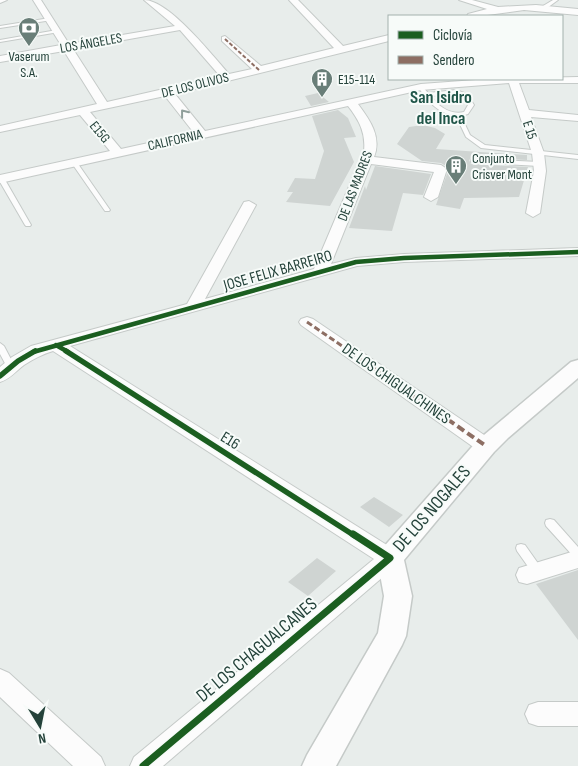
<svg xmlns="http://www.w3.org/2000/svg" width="578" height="766" font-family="'Sofia Sans Condensed',sans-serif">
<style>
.building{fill:#cfd4d2}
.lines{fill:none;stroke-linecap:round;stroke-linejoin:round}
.service-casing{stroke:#c5cac8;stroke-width:2}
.minor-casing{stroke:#c5cac8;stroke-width:2}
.tertiary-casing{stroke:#c5cac8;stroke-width:3}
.service{fill:#fcfcfc;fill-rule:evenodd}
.minor{fill:#fcfcfc;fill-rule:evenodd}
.tertiary{fill:#fcfcfc;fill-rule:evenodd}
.quiet-far2{stroke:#8d6e63;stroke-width:2;stroke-dasharray:4 2;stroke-linecap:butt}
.quiet-far1{stroke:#8d6e63;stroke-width:3;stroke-dasharray:6 3;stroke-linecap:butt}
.quiet{stroke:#8d6e63;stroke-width:4;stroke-dasharray:8 4;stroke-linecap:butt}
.cycleway-far2-casing{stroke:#f7fbf9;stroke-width:7}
.cycleway-far1-casing{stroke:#f7fbf9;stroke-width:9}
.cycleway-casing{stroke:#f7fbf9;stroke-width:10}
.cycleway-far2{stroke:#1b5e20;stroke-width:4.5}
.cycleway-far1{stroke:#1b5e20;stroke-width:5.5}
.cycleway{stroke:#1b5e20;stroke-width:7}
.oneway{stroke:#909f9b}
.labels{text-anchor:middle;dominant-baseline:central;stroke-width:4;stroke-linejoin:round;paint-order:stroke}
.far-street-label{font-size:14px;fill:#24423a;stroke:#f7fbf9}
.far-poi-label{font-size:14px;fill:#24423a;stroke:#f7fbf9;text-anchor:start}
.street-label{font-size:16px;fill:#24423a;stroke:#f7fbf9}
.far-district-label{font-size:18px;font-weight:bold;fill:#1f5548;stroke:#f7fbf9}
.near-street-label{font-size:19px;fill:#24423a;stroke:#f7fbf9}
</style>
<rect width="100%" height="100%" fill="#e8edeb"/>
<path class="building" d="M318 93 329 102 311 106 305 96Z
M338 110 348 118 356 137 344 138 354 162 330 206 286 202 293 192H287L295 178 315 179 324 151 312 116Z
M423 125 435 128 445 134 436 149 527 155V160L473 157 469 160 471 164 528 167 519 197 464 198 460 209 436 205 449 168 441 163 422 161 397 144 409 127Z
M375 166 431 174 423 195 403 193 392 231 349 228 365 186 366 190Z
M374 497 403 515 389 527 360 507Z
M317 558 336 571 308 596 288 582Z
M578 570V640L536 584Z"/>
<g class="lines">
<g class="service-casing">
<path id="service" d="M553 0H558L547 8H543V6Z
M50 18 52 20 0 28V26Z
M57 30 59 31V32L0 42V40Z
M421 85 428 93 456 90 467 94 474 105 468 114 461 116 470 135 485 145 578 155V159L481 148 466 137 456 116C437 113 429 102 418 87ZM456 94 463 96 468 105 464 112C450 115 439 107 431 96Z
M473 159 539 162 542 164 539 166 471 162V160Z
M72 161H76L110 210 109 211H105L71 162Z
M0 176 4 178 31 225 30 226H26L25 225 0 182Z
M0 343 4 346 15 367 14 369H8L7 367 0 354Z
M550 519 554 520 578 547V558L574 557 546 526 545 523 546 520Z
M521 544 525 545 542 569 544 572 542 575 538 577 534 575 517 551 516 548 517 545Z"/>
</g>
<g class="minor-casing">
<path id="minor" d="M0 0H7L0 3Z
M33 0H41L69 44 175 26 144 0C169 0 212 55 229 74L252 69 222 41V37L225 36 261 66 334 48 289 0H298L343 46 389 35V41L175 94 205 131 421 84 489 79 578 77V83H519L529 110 578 115V121L531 117 544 153 546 171 540 213 533 217 526 213 534 171 532 153 509 83 421 90 358 104C370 120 382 137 374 157L441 165 447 169 438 197 431 201 424 197 434 172 371 164 331 264 356 258 404 254 578 248V256L404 262 357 266 70 346 398 552 401 558 398 564 163 766H130L134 757 374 559 53 351C43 354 33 359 24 365 16 371 10 379 0 382V367L12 357 31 346 187 304 244 202 249 201 256 205 205 299 314 269 364 151C366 133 359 120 348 106L0 183V175L110 151 80 115 0 132V126L97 104 64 51 0 62V56L61 45ZM180 30 220 76 107 102 73 49ZM165 96 194 133 121 149 90 112Z
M459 0H472L498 7 536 5 578 9V15L524 10 480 16H467L468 14 487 9Z
M307 317 313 319 493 441 496 446 493 451 486 453 479 451 301 325 299 322 301 319Z
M578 550V568L527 584 519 582 516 575 519 568Z
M0 669 9 673 101 757 105 766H73L0 697Z
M538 702H578V726H538L529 723 525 714 529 705Z"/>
</g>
<g class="tertiary-casing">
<path id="tertiary" d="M578 360V378L508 438 494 452 404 560 412 596 406 636 402 645 336 766H302L307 755 378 633 384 596 377 558 381 550 478 440 571 362Z"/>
</g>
<use href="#service" class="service"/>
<use href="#minor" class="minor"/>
<use href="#tertiary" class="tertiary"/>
<path class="quiet-far2" d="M225 39 259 70"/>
<path class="quiet-far1" d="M307 322 351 352"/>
<path class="quiet" d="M349 351 486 446"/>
<g class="cycleway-far2-casing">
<path id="cycleway-far2" d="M56 345 68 352
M33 352 356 262 404 258 578 252"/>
</g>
<g class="cycleway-far1-casing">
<path id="cycleway-far1" d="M66 351 355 536
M0 376 18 361 35 351"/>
</g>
<g class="cycleway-casing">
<path id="cycleway" d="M143 766 390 558 353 534"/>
</g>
<use href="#cycleway-far2" class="cycleway-far2"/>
<use href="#cycleway-far1" class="cycleway-far1"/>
<use href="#cycleway" class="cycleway"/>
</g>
<defs><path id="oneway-chevron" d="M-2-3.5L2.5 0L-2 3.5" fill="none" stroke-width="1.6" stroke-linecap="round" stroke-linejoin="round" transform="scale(1.25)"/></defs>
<use class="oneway" href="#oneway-chevron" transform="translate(184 113) rotate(-128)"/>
<defs>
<g id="bank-pin" transform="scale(1.125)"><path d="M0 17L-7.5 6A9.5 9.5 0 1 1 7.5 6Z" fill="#697e78" stroke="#f7fbf9"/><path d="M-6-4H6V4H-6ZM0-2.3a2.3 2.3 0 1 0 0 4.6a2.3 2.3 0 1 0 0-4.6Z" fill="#fff"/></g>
<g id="building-pin" transform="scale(1.125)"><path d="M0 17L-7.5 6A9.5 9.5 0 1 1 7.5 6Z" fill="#697e78" stroke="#f7fbf9"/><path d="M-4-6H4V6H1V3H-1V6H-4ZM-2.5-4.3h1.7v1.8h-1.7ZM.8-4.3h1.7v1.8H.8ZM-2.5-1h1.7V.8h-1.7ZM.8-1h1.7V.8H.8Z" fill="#fff"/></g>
</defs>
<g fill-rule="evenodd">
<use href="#bank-pin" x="29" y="28"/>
<use href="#building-pin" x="322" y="79"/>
<use href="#building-pin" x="456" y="166"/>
</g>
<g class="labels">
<g class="far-street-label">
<text transform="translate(91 43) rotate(-10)">LOS ÁNGELES</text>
<text transform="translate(195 85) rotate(-14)">DE LOS OLIVOS</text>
<text transform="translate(530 130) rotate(72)">E 15</text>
<text transform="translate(100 132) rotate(50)">E15G</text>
<text transform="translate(175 140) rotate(-13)">CALIFORNIA</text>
<text transform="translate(355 186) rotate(-69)">DE LAS MADRES</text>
</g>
<g class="far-poi-label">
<text x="29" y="56" text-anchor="middle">Vaserum<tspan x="29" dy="16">S.A.</tspan></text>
<text x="338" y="79">E15-114</text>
<text x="472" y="158">Conjunto<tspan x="472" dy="16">Crisver Mont</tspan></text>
</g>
<g class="street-label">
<text transform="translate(278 271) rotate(-16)">JOSE FELIX BARREIRO</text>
<text transform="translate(396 384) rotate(35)">DE LOS CHIGUALCHINES</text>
<text transform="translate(230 441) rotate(32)">E16</text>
</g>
<g class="far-district-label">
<text x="441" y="97">San Isidro<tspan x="441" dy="21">del Inca</tspan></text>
</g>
<g class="near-street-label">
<text transform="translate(432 509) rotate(-49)">DE LOS NOGALES</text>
<text transform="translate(257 650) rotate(-40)">DE LOS CHAGUALCANES</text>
</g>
</g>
<rect x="388" y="15" width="175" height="65" fill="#f7fbf9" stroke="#a3b1ad"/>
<rect x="398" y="31" width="25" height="8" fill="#1b5e20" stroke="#a3b1ad"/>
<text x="433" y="40" font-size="15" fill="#24423a">Ciclovía</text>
<rect x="398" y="56" width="25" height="8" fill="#8d6e63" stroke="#a3b1ad"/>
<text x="433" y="65" font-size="15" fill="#24423a">Sendero</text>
<g transform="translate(40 726) rotate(170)" stroke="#f7fbf9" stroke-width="4" paint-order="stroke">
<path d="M0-4L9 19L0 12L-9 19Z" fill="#24423a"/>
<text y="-8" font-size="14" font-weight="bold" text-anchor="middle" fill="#24423a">N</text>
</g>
</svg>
